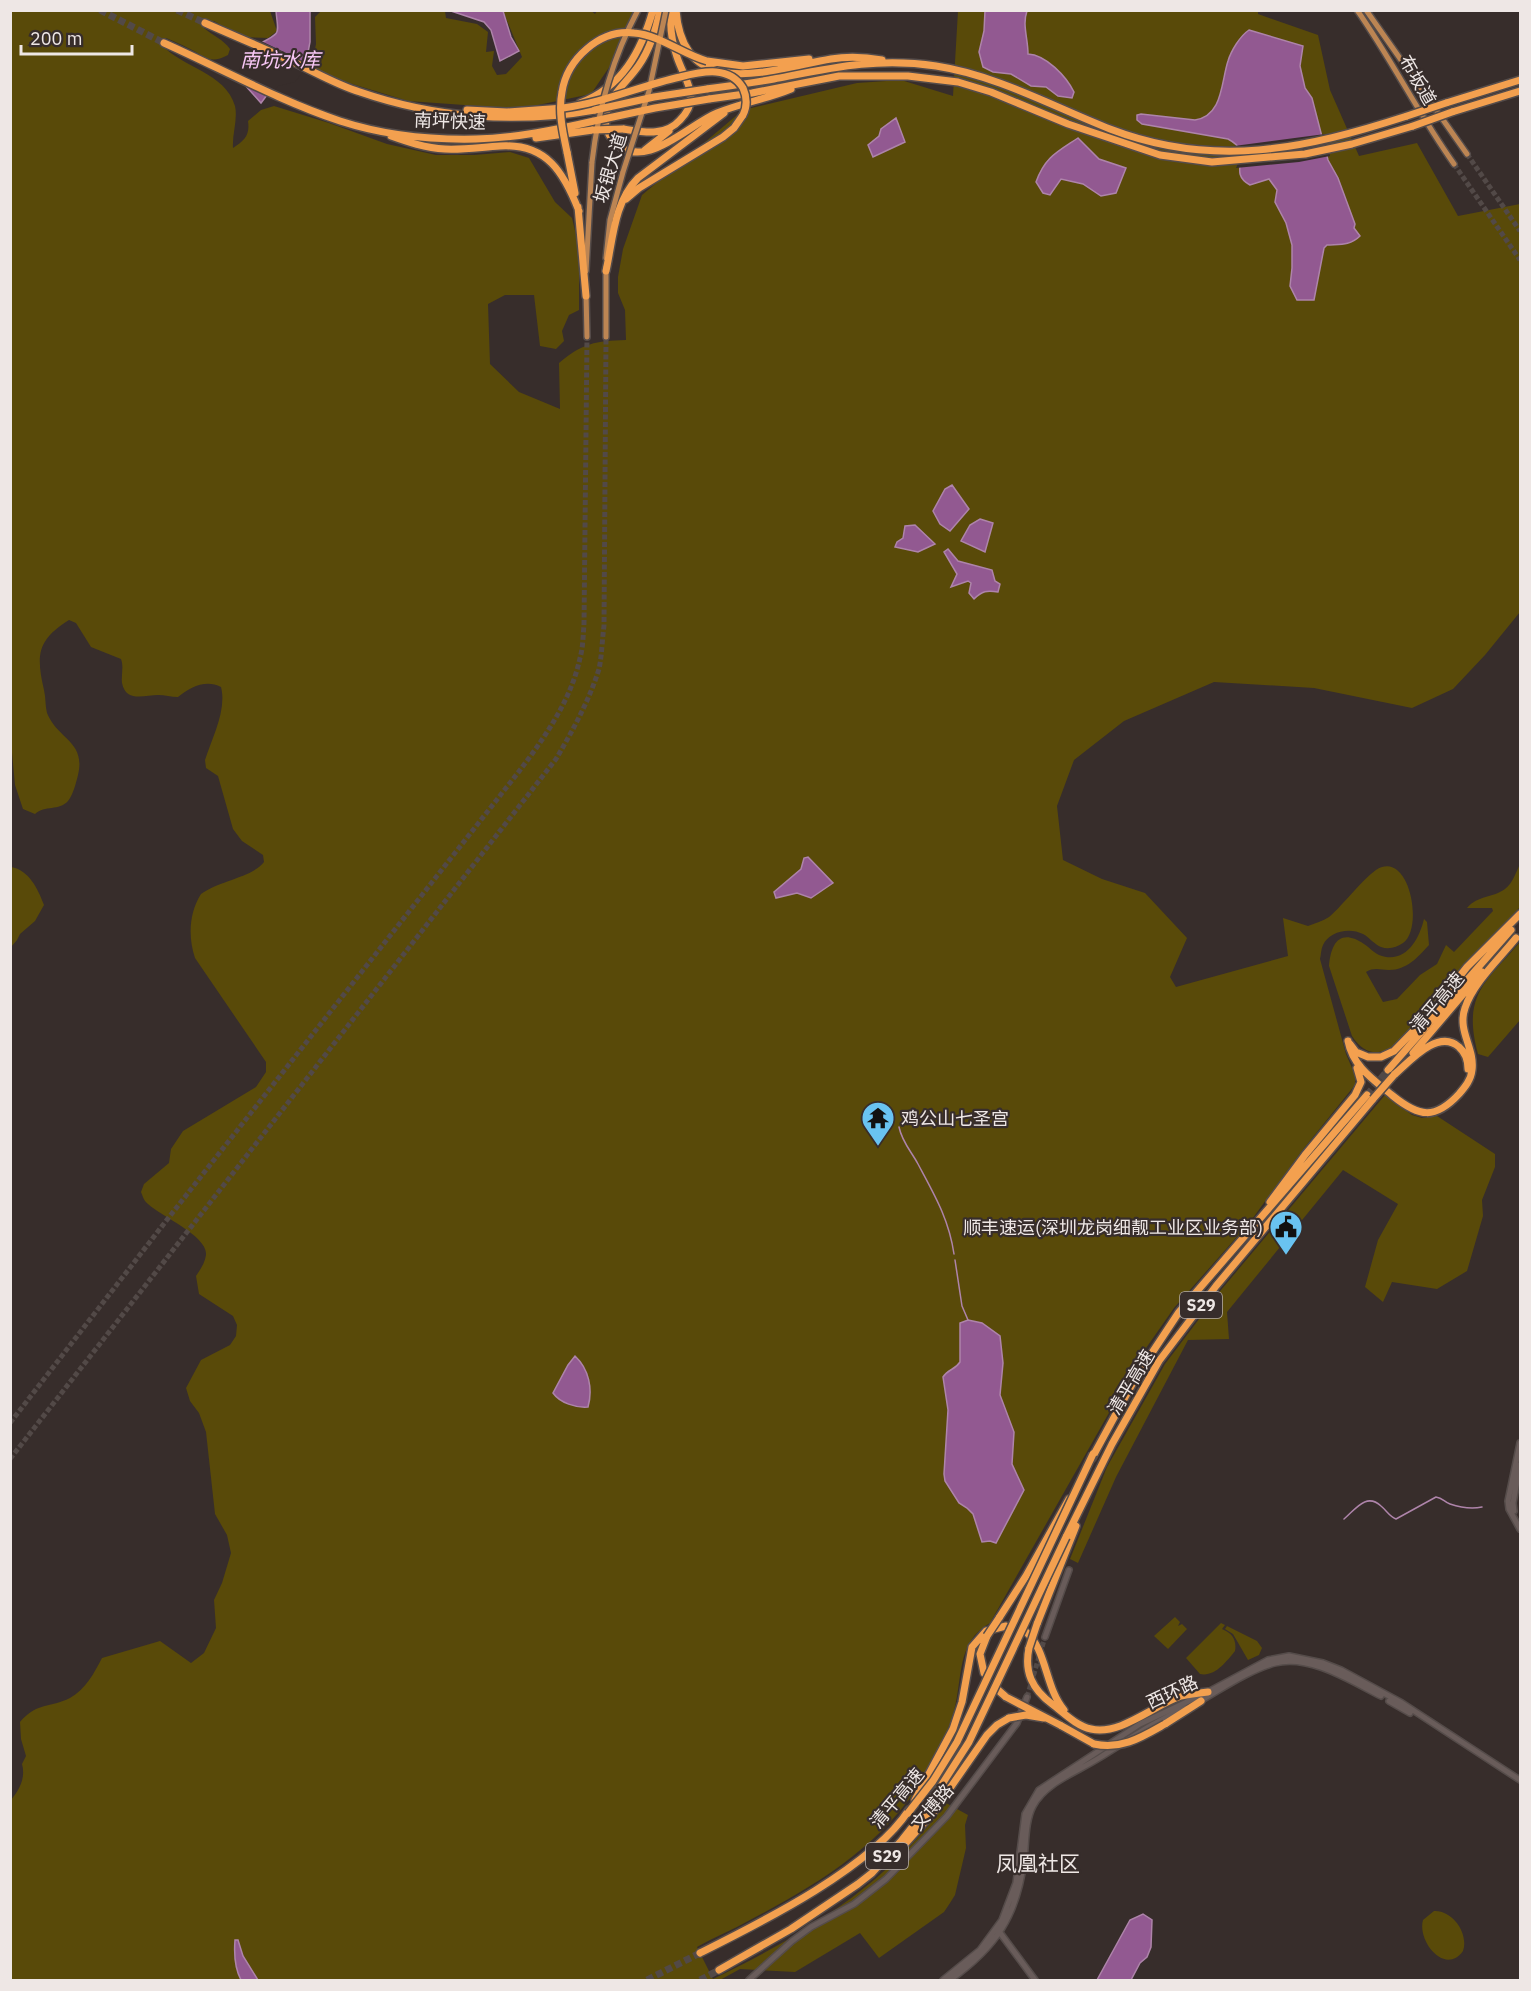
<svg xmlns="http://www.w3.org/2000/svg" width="1531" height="1991" font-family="'IBM Plex Sans','Noto Sans SC',sans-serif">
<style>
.green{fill:#594a09}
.water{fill:#925991;stroke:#ae84aa;stroke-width:1.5}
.pier{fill:#372d2b}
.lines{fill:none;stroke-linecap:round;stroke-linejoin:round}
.stream{stroke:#ae84aa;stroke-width:1.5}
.secondary-tunnel{stroke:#524947;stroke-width:5;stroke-dasharray:5 2.5;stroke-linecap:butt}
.primary-tunnel{stroke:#524947;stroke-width:5;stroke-dasharray:5 2.5;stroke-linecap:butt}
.highway-tunnel{stroke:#524947;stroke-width:7;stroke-dasharray:7 3.5;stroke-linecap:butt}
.secondary-casing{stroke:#554c4a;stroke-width:8}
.primary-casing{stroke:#554c4a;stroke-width:8}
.highway-casing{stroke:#554c4a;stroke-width:10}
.secondary{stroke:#695c5a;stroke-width:5}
.primary{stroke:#bc8553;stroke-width:5}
.highway{stroke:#f3a04f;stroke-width:7}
.primary-bridge-casing{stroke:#554c4a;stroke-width:8;stroke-linecap:butt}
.highway-bridge-casing{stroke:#554c4a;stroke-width:10;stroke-linecap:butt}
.primary-bridge{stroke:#bc8553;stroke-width:5}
.highway-bridge{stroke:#f3a04f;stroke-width:7}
.labels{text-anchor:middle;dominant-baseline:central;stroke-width:4.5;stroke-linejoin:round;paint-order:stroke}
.shield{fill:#372d2b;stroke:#b7afad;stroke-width:1.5}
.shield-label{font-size:16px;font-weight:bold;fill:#eee7e5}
.street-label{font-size:18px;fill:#eee7e5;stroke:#372d2b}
.poi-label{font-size:18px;fill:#eee7e5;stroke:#372d2b;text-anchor:start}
.water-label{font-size:20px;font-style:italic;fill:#f8c7f6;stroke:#372d2b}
.quarter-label{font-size:21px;fill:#eee7e5;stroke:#372d2b}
</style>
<rect width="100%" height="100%" fill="#372d2b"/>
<path class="green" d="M590 10 595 14 597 11H633L612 63 591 94 519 109 408 101 349 83 319 71 312 65 316 44 315 17 321 11H445L446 18 477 24 488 32 486 52 494 51 492 66 497 75 506 74 522 57 503 11Z
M11 11H270L277 31 268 38 240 37 214 21 205 23 204 28C213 36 223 39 230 49L228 55C209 65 205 56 188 48 181 44 173 41 166 38L161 44C182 68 225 72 235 106 238 119 232 134 233 148 245 140 250 135 248 121L261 110 274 106 329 123 387 144 436 155H474L510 152 529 158 555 202 572 218 577 239 579 268V310L569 315 562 331 564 341 556 349 540 346 534 295H505L488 304 490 364 519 392 560 409 559 363C583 343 595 341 626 340L625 310 618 293V277L623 249 642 195 743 110 857 83 901 80 953 96 958 11H1258V14L1318 35 1330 90 1359 156 1417 143 1458 216 1520 204V612L1485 655 1453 689 1412 708 1314 688 1214 682 1124 721 1074 760 1057 806 1063 860 1102 879 1145 893 1187 938 1170 977 1176 987 1288 956 1283 918 1308 926C1315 923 1323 921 1329 917 1343 906 1368 871 1382 867 1411 858 1423 929 1403 943 1397 947 1389 950 1381 947 1375 945 1369 937 1363 934 1350 927 1329 931 1323 945 1321 949 1321 955 1320 959L1346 1054 1355 1075V1085L1301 1152 1250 1222 1174 1308 1144 1351 990 1623C956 1642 963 1678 954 1711 948 1732 938 1751 928 1769 891 1840 819 1884 750 1920 733 1930 714 1937 697 1947L713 1979C802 1936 887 1885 946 1803L968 1815 965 1825 966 1848 955 1895 950 1903 944 1912 879 1958 860 1933 795 1972 740 1969 720 1980H11L10 1801C19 1791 26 1778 22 1764L26 1756 21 1739 20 1722C37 1702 50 1708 70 1698 86 1689 94 1673 102 1658L160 1641 191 1663 204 1653 216 1628 214 1600 222 1583 231 1553 227 1535 215 1514 206 1432 199 1413 190 1401 186 1388 201 1360 230 1345 236 1336 237 1325 233 1316 199 1294 196 1276C200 1270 205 1263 206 1255 208 1236 162 1217 148 1204 144 1201 143 1197 141 1192L144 1184 169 1163 171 1149 183 1131 256 1087 266 1072V1062L195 958C188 937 189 913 201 894 218 881 253 877 264 862L263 855 242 841 233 829 218 776 206 768 205 760C212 738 227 710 221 687 206 679 190 687 178 697 171 697 165 695 158 695 145 695 126 703 122 683 121 675 124 667 121 659L91 647 76 623 69 620C37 640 36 655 44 690 46 698 45 706 47 713 58 740 86 741 78 775 76 783 73 795 68 801 59 811 45 805 35 814L23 809 15 785 10 731Z
M1520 864V907L1402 1039C1384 1056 1366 1058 1352 1036L1329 966C1331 943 1340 928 1364 944 1369 947 1374 953 1379 955 1405 965 1419 940 1424 919L1427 922 1429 945C1418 957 1407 970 1389 970 1381 970 1374 967 1366 972L1383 1002 1397 999 1420 975 1437 964 1446 945 1454 952 1493 911 1492 908H1467C1478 895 1493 898 1505 889 1513 883 1516 872 1520 864Z
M11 867C29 870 38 889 44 905L35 921 20 934 17 940 11 947Z
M1520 942V1020L1488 1057 1478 1054C1462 995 1485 983 1520 942Z
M1385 1095 1412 1115 1422 1118 1437 1116 1495 1154V1167L1482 1200 1483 1216 1467 1271 1437 1289 1392 1282 1383 1302 1365 1287 1378 1240 1398 1204 1343 1170 1227 1312 1229 1339 1188 1340 1116 1477 1078 1563 1070 1559 1107 1467 1165 1364 1221 1290Z
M1175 1617 1180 1622 1178 1626 1182 1624 1187 1629 1168 1649 1154 1636Z
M1221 1623 1225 1625 1222 1629C1232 1633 1237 1640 1235 1651 1226 1662 1215 1677 1200 1674L1186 1658Z
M1227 1626 1257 1641 1262 1648 1259 1655 1248 1660 1233 1634 1225 1629Z
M1434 1911C1453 1910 1469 1934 1463 1951 1445 1976 1417 1941 1423 1920Z"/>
<path class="water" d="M276 11H310V42L306 63 276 83 261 103 243 83 257 57 261 43C282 32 278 34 276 11Z
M451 11H503L511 37 519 51 500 61 491 30 484 22Z
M985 11H1027C1022 25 1028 38 1028 54 1046 55 1066 76 1074 92L1072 98 1058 96 1046 87 1031 86 1011 74 993 72 983 67 979 52 984 31Z
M1249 30 1303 46 1300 66 1305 88 1312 98 1328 160 1338 178 1355 224 1354 228 1360 236C1350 246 1339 244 1327 245L1324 248 1314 300H1297L1290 286 1292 268V245L1286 223 1275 202 1277 190 1269 179 1250 185C1225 171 1257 154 1228 139L1142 124 1137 120V115L1141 114 1195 120C1223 116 1221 82 1228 61 1231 51 1240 36 1249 30Z
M896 118 905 142 873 157 868 145 879 136 881 129Z
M1078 138 1099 159 1126 168 1116 193 1101 196 1083 184 1061 179 1050 195 1043 193 1036 182C1045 157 1057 152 1078 138Z
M952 485 969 509 950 531 940 524 933 511 945 489Z
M980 519 993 523 985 552 961 541 970 525Z
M915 525 935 544 918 552 895 547 897 542 903 538 905 526Z
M948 549 958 561 992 570 995 581 1000 584 998 592C987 590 982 591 974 599L969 593 971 583 968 581 951 587 957 574 944 552Z
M808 857 833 883 811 898 797 893 776 898 774 892 801 869 804 858Z
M968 1320 982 1323 1000 1336 1003 1363 1000 1395 1014 1432 1012 1464 1024 1490 996 1543 990 1541 982 1542 973 1514 967 1508 959 1503 945 1481 944 1474 948 1410 943 1377C948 1369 955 1370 960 1362V1323Z
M575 1356C589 1369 593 1389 588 1407 576 1408 560 1403 553 1393L568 1365Z
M1143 1914 1152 1920 1151 1947 1147 1957 1140 1963 1131 1980H1097L1130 1920Z
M235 1940H238L243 1956 258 1980H241C235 1969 234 1953 235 1940Z"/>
<path class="pier" d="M259 40 309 64 295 82 278 86 269 97 240 83 237 72 254 55Z
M1325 134 1330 156 1299 162 1236 168 1240 159 1239 153 1234 146Z"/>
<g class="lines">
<path class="stream" d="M899 1127C902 1142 911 1151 918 1164 934 1194 949 1219 954 1254
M955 1260 962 1306 968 1320
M1344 1519C1355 1510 1366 1492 1381 1506 1387 1511 1389 1516 1396 1519L1436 1497C1443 1498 1444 1502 1450 1504 1459 1507 1472 1509 1482 1507"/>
<path class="secondary-tunnel" d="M1027 1697 1045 1637"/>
<path class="primary-tunnel" d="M1467 154 1520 231
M1454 164 1520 260
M10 1423 166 1221 517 774C543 740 571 701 580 658 583 648 583 636 584 625L587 337
M10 1459 556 759C573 730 589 701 599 669 602 655 602 640 604 626L606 337"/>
<path class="highway-tunnel" d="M100 10 164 43
M177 10 205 23
M1367 1095 1388 1070
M647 1980 700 1953
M700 1980 719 1970"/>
<g class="secondary-casing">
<path id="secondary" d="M1520 1443 1508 1501 1509 1509 1520 1529
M1514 1511 1513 1503 1520 1465
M1045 1637 1069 1570
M1200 1701C1223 1688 1249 1670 1275 1663 1310 1654 1351 1681 1381 1696
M1389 1701 1410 1713
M998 1930 1035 1980
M749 1980 792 1941 811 1927 854 1904 886 1879 947 1816 1017 1723 1027 1697
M943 1980 980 1950 1002 1920 1016 1883 1025 1814 1039 1790 1140 1724 1208 1692 1268 1660 1289 1656 1323 1663 1341 1670 1402 1703 1520 1780
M950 1980C996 1947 1017 1916 1024 1860 1026 1843 1025 1821 1033 1806 1046 1782 1077 1772 1099 1758 1128 1740 1155 1721 1186 1708"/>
</g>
<g class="primary-casing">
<path id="primary" d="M1357 10C1392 60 1419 115 1454 164
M1366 10 1467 154
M606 258 610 220 623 172
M606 267V337
M586 271 592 162
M586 293 587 337"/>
</g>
<g class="highway-casing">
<path id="highway" d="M660 10C656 30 650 49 639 65 629 80 613 92 607 110 604 120 605 131 613 140 642 175 689 124 717 113 741 103 767 99 791 89
M676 10C683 104 772 69 831 59 849 56 865 57 882 60
M205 23C234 36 264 48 293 62 315 72 337 85 360 92 435 118 517 124 595 110
M164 43C222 69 280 101 340 121 383 135 431 140 476 139 516 138 555 130 594 121
M707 61 743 66 809 59
M707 89C729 86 752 83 774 79 831 68 877 57 936 66 996 75 1054 107 1110 129 1214 169 1305 149 1407 116
M709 99 752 93 839 76H908L958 82 991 92 1068 124 1160 155 1212 162 1305 154 1352 144 1413 126
M580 103C622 87 641 52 653 10
M1446 103 1520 80
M467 110 507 112 564 108
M1452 112 1520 91
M623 129C643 132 665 137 680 120 702 98 685 81 677 57 672 42 669 25 672 10
M391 136C408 142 425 148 445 149 463 150 482 147 500 146 547 143 564 173 579 211
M536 138 593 130
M645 150 669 131
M567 152 575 193
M626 199 639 188 723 137 734 128 743 115
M578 207 586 296
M606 271C613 239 614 202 638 178L724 113
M1348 1041C1353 1067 1374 1080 1393 1096 1419 1117 1435 1120 1459 1094 1465 1087 1471 1080 1472 1070 1475 1048 1457 1031 1465 1008 1473 983 1500 958 1516 938
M1350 1044 1356 1052 1368 1057H1381L1394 1051 1430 1014 1467 967 1520 914
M1413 1053 1482 972
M1388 1070 1511 930
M1394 1075C1409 1062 1438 1028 1459 1047 1466 1053 1468 1061 1468 1069
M1270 1202 1305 1155 1355 1095 1361 1082 1357 1068
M1092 1458 1136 1377 1179 1312 1367 1095
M1066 1537 1112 1444 1159 1361 1216 1286 1373 1099
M999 1618 1026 1576 1069 1499
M1037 1624 1076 1526
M1025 1631C1047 1649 1045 1688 1064 1710
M1029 1648C1024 1672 1032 1689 1052 1704 1063 1712 1076 1726 1091 1729 1120 1736 1154 1705 1181 1696 1190 1694 1199 1693 1208 1692
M984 1673 980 1654 987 1636
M998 1690 1006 1697
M1165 1724 1201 1701
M1060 1725 1094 1744
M915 1800 953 1729 962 1702 972 1647 986 1631 1006 1626
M897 1853 932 1814 987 1735 997 1725 1009 1718
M700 1953C762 1922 871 1868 909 1810
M719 1970 791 1929 858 1884 872 1873 902 1840 925 1811"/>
</g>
<use href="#secondary" class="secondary"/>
<use href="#primary" class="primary"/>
<use href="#highway" class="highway"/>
<g class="primary-bridge-casing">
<path id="primary-bridge" d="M592 162C598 110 613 57 638 10
M623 172 649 91 666 10"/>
</g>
<g class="highway-bridge-casing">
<path id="highway-bridge" d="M563 108C603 103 640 86 680 77 692 74 704 71 716 72 727 73 737 78 743 88 747 97 747 107 743 115
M595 110 654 97 707 89
M1407 116 1446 103
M594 121 655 108 709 99
M1413 126 1452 112
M593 130 623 129
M567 152C563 133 558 112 562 92 567 59 600 29 634 33 660 35 682 54 707 61
M1373 1099 1394 1075
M987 1636 999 1618
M1029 1648 1037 1624
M1006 1697 1060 1725
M1009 1718 1026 1715 1044 1718
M1094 1744C1122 1750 1142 1737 1165 1724
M925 1811 969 1742 1066 1537
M908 1813 933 1781 957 1742 1093 1454"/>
</g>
<use href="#primary-bridge" class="primary-bridge"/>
<use href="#highway-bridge" class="highway-bridge"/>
</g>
<defs>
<g id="temple-pin" transform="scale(1.725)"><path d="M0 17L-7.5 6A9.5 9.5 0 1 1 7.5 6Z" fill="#69c3f1" stroke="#372d2b"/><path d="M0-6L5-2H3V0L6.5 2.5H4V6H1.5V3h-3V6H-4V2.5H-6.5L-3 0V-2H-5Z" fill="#111"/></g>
<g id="civic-pin" transform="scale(1.725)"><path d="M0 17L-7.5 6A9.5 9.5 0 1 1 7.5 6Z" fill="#69c3f1" stroke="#372d2b"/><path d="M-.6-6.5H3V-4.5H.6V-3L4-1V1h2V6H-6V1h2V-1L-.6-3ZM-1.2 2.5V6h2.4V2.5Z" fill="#111"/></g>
</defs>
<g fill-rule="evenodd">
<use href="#temple-pin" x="878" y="1118"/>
<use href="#civic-pin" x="1286" y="1227"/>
</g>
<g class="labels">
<g class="shield">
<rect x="1180" y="1292" width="42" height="26" rx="4.5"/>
<rect x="866" y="1843" width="42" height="26" rx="4.5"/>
</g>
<g class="shield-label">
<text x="1201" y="1305">S29</text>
<text x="887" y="1856">S29</text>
</g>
<g class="street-label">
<text transform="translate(1418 80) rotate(60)">布坂道</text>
<text transform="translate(450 121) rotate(2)">南坪快速</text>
<text transform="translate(610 168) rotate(-73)">坂银大道</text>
<text transform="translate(1437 1002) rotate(-50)">清平高速</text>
<text transform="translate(1131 1382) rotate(-59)">清平高速</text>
<text transform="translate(1172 1692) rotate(-25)">西环路</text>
<text transform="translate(897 1798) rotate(-50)">清平高速</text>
<text transform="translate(932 1807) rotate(-49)">文博路</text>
</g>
<g class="poi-label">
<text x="901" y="1118">鸡公山七圣宫</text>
<text x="1263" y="1227" text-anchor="end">顺丰速运(深圳龙岗细靓工业区业务部)</text>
</g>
<g class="water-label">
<text x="280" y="59">南坑水库</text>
</g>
<g class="quarter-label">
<text x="1038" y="1863">凤凰社区</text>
</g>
</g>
<rect width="1531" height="1991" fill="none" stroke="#eee7e5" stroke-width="24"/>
<path d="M21 45v9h111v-9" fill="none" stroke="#eee7e5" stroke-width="3"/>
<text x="30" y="45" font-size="18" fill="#eee7e5" stroke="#372d2b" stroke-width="4.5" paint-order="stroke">200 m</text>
</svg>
